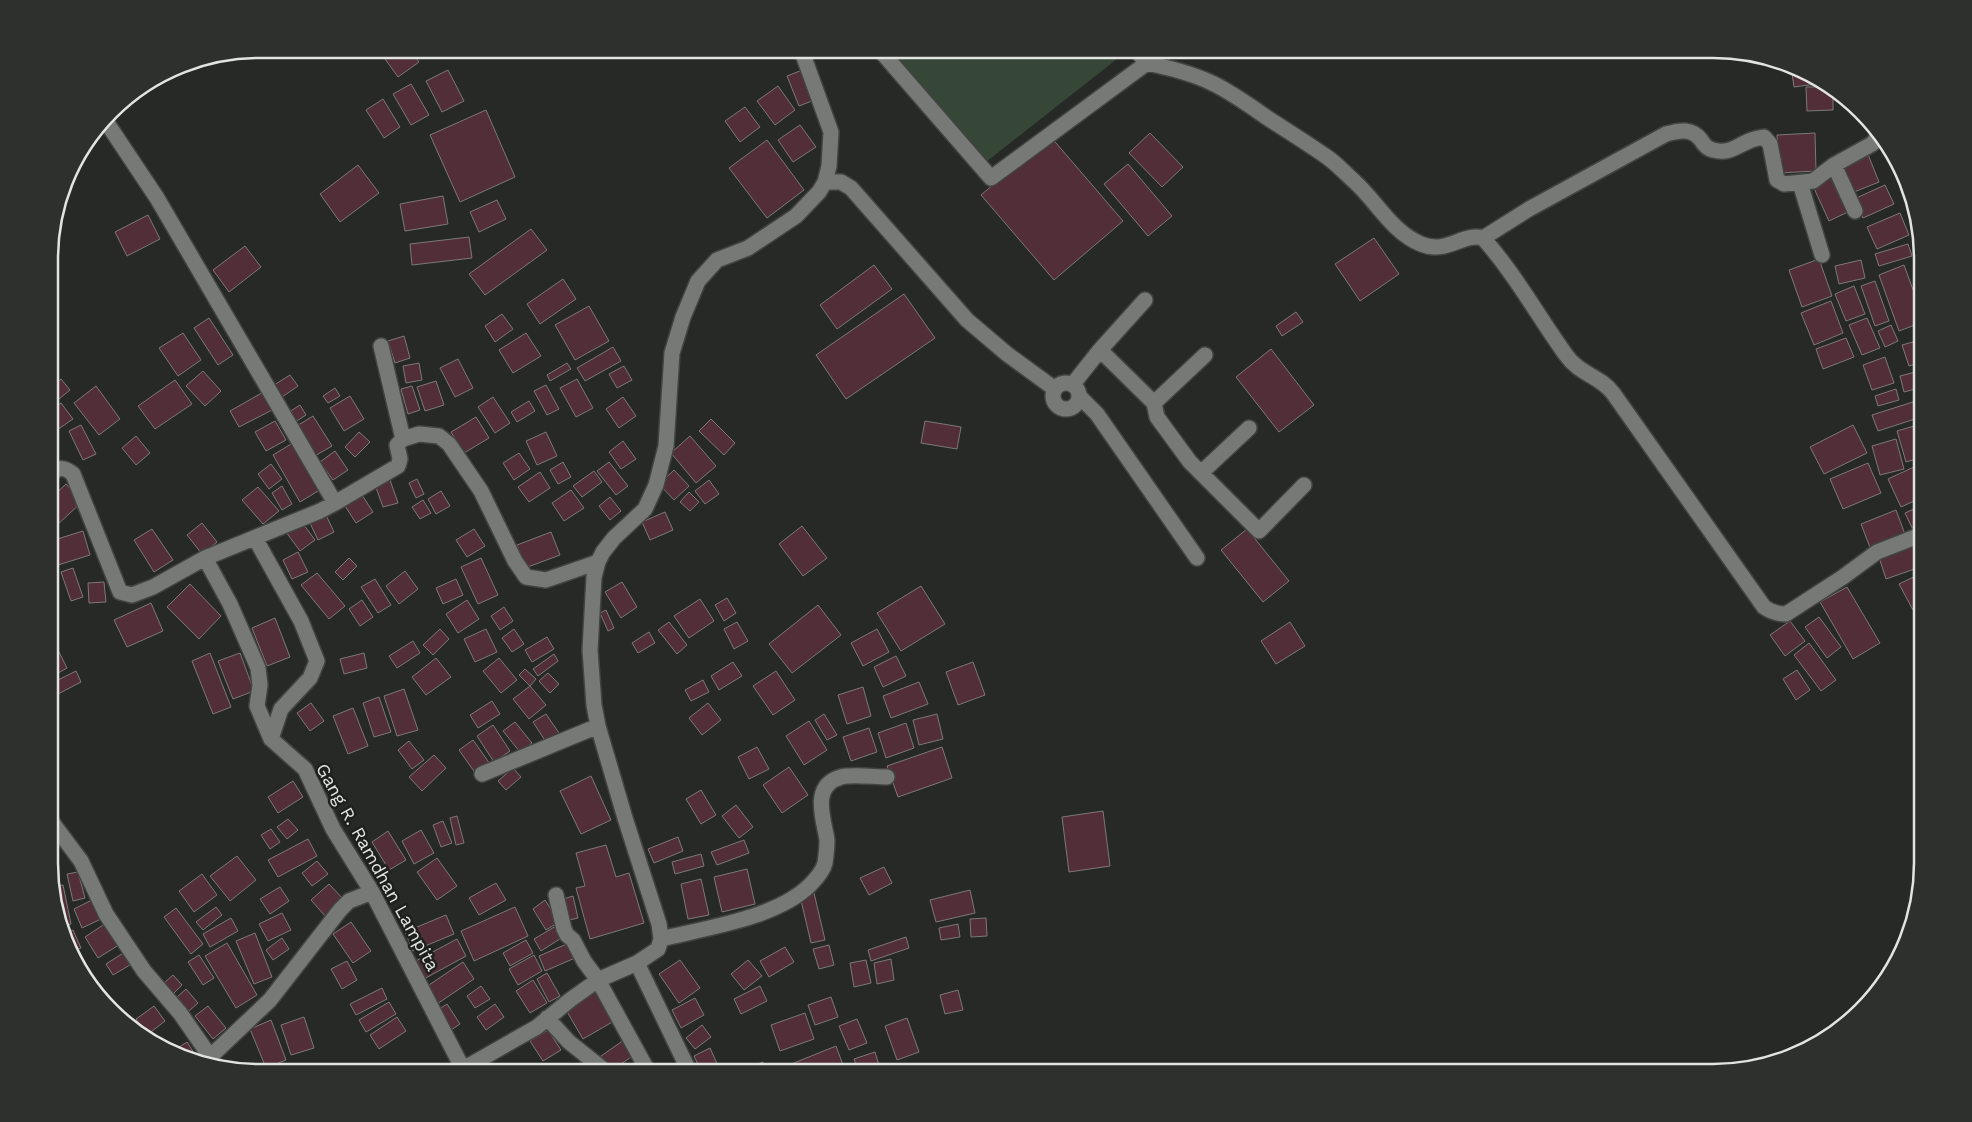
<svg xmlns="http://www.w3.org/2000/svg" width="1972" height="1122" font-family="'Work Sans',sans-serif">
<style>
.green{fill:#364737}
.building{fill:#512e38;stroke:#7c7979}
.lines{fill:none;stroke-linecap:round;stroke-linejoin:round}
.minor-casing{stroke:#424442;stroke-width:18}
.minor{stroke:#777977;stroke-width:15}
.labels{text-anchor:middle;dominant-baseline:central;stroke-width:5;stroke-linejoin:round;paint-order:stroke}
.street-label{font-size:18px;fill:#e2e4e2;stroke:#1e201e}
.rim{fill:none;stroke:#e2e4e2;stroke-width:2.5}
</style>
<rect width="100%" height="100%" fill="#272927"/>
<path class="green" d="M889 49H1117L1122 55 986 162Z"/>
<path class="building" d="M384 49H409L419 62 398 77 380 52Z
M1791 66 1818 77 1824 83 1794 87Z
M805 69 817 99 799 106 787 76Z
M448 70 464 101 442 112 426 81Z
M411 84 429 115 411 125 393 94Z
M778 86 795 110 775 125 757 101Z
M1806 87H1828L1833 91V110L1807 111Z
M383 99 400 127 384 138 366 110Z
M745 107 760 127 740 142 725 121Z
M486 110 515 177 460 202 430 135Z
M800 125 816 147 793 162 778 140Z
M1150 133 1183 167 1162 187 1129 153Z
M1815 133 1816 171 1779 173 1777 135Z
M1050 136 1123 221 1054 280 981 195Z
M767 140 804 190 767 218 729 168Z
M1885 140 1904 175 1898 178 1882 141Z
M1867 152 1879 182 1854 192 1842 162Z
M1128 164 1172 216 1148 236 1104 184Z
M358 165 379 193 340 222 320 194Z
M1835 174 1852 210 1829 221 1812 184Z
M1885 185 1894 204 1863 218 1854 199Z
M443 196 448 224 405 231 400 204Z
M497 200 506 219 479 232 470 212Z
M1900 213 1909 235 1877 249 1867 227Z
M148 215 160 239 127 256 115 232Z
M531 229 547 250 485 295 469 274Z
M469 237 472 258 412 265 410 244Z
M1374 238 1399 274 1360 301 1335 264Z
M1908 244 1912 256 1879 266 1875 254Z
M245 246 261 267 229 292 213 270Z
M1819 259 1832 296 1802 307 1789 270Z
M1861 260 1865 278 1839 284 1835 266Z
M874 265 892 289 837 329 820 305Z
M1904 265 1923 317V322L1899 331 1879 275Z
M563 279 576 299 540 324 527 304Z
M1875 281 1889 321 1875 326 1861 286Z
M1854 286 1865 314 1846 321 1835 294Z
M904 294 935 338 846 399 816 355Z
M1831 301 1843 333 1814 345 1801 313Z
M589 306 609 341 575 360 555 325Z
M1296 312 1303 322 1282 336 1276 326Z
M502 314 513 329 495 342 485 326Z
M209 318 233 355 218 365 194 328Z
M1867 318 1880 348 1862 355 1849 325Z
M1891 325 1898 341 1885 347 1878 331Z
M183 333 201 360 178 376 159 348Z
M526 333 541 356 513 373 499 350Z
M404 336 410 358 395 363 388 341Z
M1846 338 1854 357 1823 369 1816 349Z
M1920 340 1923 350V362L1909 366 1902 345Z
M613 347 621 361 585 381 577 368Z
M1271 349 1314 405 1279 432 1236 377Z
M1885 357 1894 383 1872 390 1863 365Z
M458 359 473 388 455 397 440 368Z
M419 363 422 380 406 383 403 366Z
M567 363 571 369 550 381 547 375Z
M624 366 632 380 617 388 609 374Z
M1923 370V387L1904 392 1900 376Z
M203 371 221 391 205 406 186 386Z
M290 375 298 386 282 397 274 385Z
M61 379 70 390 54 403 51 399V387Z
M577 379 593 408 576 417 560 388Z
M175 380 192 404 155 429 138 406Z
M436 381 444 405 425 411 417 387Z
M546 385 559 409 547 415 534 391Z
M96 386 120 419 99 435 74 403Z
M412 386 420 410 408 414 401 389Z
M335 388 340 396 328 403 323 396Z
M1896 389 1899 400 1878 406 1875 396Z
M267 390 276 408 239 427 230 411Z
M350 396 364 419 344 431 330 408Z
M493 397 510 423 495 433 478 407Z
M623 397 636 416 619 428 606 409Z
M529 401 535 411 517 422 511 412Z
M1916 401 1921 417 1878 431 1872 415Z
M61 403 73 419 57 430 51 422V410Z
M300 405 306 415 292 424 286 414Z
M313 416 332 446 313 457 295 427Z
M476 417 489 438 464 453 451 432Z
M711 419 735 443 724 455 699 431Z
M275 421 286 440 266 451 255 432Z
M925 421 961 427 957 449 921 443Z
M1921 424 1923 431V457L1906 462 1897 431Z
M81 425 96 454 83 460 69 431Z
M1853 425 1867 453 1824 474 1810 447Z
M359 432 370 442 355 457 345 447Z
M546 432 557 456 537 465 526 441Z
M136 436 150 453 136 465 122 448Z
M690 436 716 466 696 483 671 453Z
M1896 439 1904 469 1880 475 1872 446Z
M296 441 323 488 300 502 273 455Z
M623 441 636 459 621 469 609 452Z
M335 451 348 470 333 480 320 462Z
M519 453 530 469 514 480 503 463Z
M563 462 571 477 558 484 550 470Z
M609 462 628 486 616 495 597 471Z
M1868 463 1881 493 1843 509 1830 479Z
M271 464 282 479 269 489 258 474Z
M1914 467 1923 486V497L1901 507 1888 479Z
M674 470 689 486 674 500 659 484Z
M594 471 602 482 582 497 573 486Z
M540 472 550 488 529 502 518 487Z
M389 477 398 503 383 507 374 482Z
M417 479 424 494 416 498 409 483Z
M709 480 719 494 705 504 695 491Z
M66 484 82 502 57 525 51 519V498Z
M282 486 292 504 282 510 272 493Z
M258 487 279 511 263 524 242 500Z
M571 490 584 508 564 521 552 503Z
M441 491 450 506 436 514 428 499Z
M689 492 699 502 690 511 680 502Z
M362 495 373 512 356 523 345 506Z
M610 497 621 511 610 520 599 506Z
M423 500 431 513 420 519 412 507Z
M1923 505V530L1915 534 1905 513Z
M1896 510 1906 537 1871 550 1861 524Z
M665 512 673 530 650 540 642 522Z
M325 513 334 532 318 540 309 521Z
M301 521 315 540 300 551 286 532Z
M202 523 217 542 202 554 187 535Z
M802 526 827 558 803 576 779 544Z
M152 529 173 560 154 572 134 540Z
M474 529 485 546 467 557 456 540Z
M1247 529 1289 581 1263 602 1221 550Z
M83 531 90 555 58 565 51 541Z
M551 532 560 555 525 568 517 545Z
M1919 540 1923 550V566L1886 579 1878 554Z
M298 552 308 572 292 579 283 560Z
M349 558 357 566 343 580 335 572Z
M481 558 498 595 478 604 461 567Z
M73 568 83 597 71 601 61 572Z
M405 571 418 589 399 604 386 586Z
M317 573 345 606 329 619 301 585Z
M1922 573 1923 605 1913 610 1899 584Z
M375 579 391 605 378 613 361 587Z
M456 579 463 595 443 604 436 588Z
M104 582 106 602 89 603 88 583Z
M622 582 637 607 621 618 605 592Z
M190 584 221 616 199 639 167 607Z
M921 586 945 624 901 651 877 613Z
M1847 587 1880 643 1853 659 1820 602Z
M727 598 736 613 724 621 715 605Z
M700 599 714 621 689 638 674 616Z
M362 600 373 617 360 626 349 609Z
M467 600 479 619 458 633 446 614Z
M151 603 163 631 127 647 114 620Z
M818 605 841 635 792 673 769 644Z
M504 607 513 621 500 630 491 616Z
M606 610 614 628 608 631 600 613Z
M1819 617 1841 647 1827 658 1805 627Z
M275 618 290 657 267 666 252 628Z
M1790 621 1805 641 1785 656 1770 635Z
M669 622 687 645 677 654 658 630Z
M737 622 748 641 734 649 724 629Z
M1290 622 1305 646 1276 664 1261 641Z
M440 629 449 639 433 655 423 645Z
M486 629 497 652 475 662 464 639Z
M514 629 524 644 512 652 502 638Z
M877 629 889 652 863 666 851 643Z
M649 632 655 643 638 653 632 643Z
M547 637 554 649 532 662 525 650Z
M413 641 420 653 397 668 389 656Z
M1809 643 1836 680 1821 691 1794 655Z
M57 648 67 668 51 677V652Z
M210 653 231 707 213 714 192 661Z
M240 653 254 691 233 699 218 661Z
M364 653 367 668 344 674 340 659Z
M554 654 558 661 538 676 533 669Z
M896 656 906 676 883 687 874 667Z
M436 658 451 677 426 695 412 677Z
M499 658 517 680 501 693 483 671Z
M733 662 742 676 719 690 711 676Z
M973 662 985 695 958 705 946 672Z
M525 669 536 679 530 686 519 675Z
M1797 670 1810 690 1796 700 1783 679Z
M76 671 81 682 58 694 52 683Z
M776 671 795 700 773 715 753 686Z
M548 673 559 684 550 693 539 681Z
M703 680 709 692 691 701 685 690Z
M919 682 928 704 891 718 883 696Z
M530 686 546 705 529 719 513 699Z
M863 687 871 716 847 724 838 695Z
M404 689 418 730 397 736 384 696Z
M379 697 391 732 374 737 363 703Z
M492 701 500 714 478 728 470 715Z
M311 703 324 721 310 731 297 713Z
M708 703 721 720 702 735 689 718Z
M353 708 368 746 348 754 333 716Z
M546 714 559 733 546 742 533 722Z
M824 714 837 735 827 740 815 720Z
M937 714 943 739 919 745 913 720Z
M809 721 827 750 804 765 786 736Z
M515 722 532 743 520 752 503 731Z
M906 723 914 748 886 758 878 733Z
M493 725 510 751 494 762 477 736Z
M869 728 877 752 851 761 843 737Z
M473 740 490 764 476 774 459 750Z
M409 741 424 760 412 769 398 750Z
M757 747 769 769 749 779 738 757Z
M942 747 952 778 898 797 887 766Z
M434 755 446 768 422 791 409 777Z
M789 767 808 795 782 813 763 785Z
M513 768 521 777 506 790 498 781Z
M591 776 611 820 581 834 560 791Z
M293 781 303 797 278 813 268 797Z
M701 790 716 815 701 824 686 799Z
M736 805 753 827 739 838 722 816Z
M1103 811 1110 866 1069 872 1062 817Z
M457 816 464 843 456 845 450 818Z
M288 819 298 830 287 839 277 827Z
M443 821 452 843 441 847 433 825Z
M271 829 280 842 270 849 261 835Z
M421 830 434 853 414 864 402 841Z
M388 831 406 860 389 870 372 842Z
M678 837 683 851 654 863 648 849Z
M308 839 317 856 278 877 268 860Z
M744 840 749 853 717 865 711 852Z
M606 845 616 877 629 873 644 923 590 939 576 888 585 886 576 853Z
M701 854 704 866 675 874 672 862Z
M237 856 256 880 230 901 210 876Z
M437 858 457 886 437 900 417 872Z
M317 861 328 874 312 886 302 873Z
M884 867 892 883 869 895 860 878Z
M747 869 755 904 722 912 714 877Z
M78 872 85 898 73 901 67 874Z
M202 874 217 895 194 912 179 891Z
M701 879 709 915 688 919 681 884Z
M496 883 506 900 479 915 469 898Z
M329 884 345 901 326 917 311 900Z
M63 885 71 924 64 926 51 890V887Z
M280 887 289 901 270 914 260 899Z
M970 890 975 913 936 922 930 900Z
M814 893 825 940 811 943 800 896Z
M573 896 578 918 565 921 560 900Z
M92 900 101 919 82 928 74 909Z
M545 900 559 922 546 930 533 909Z
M216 907 222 915 203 930 196 922Z
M515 907 528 936 474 961 461 931Z
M176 908 203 944 191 954 164 917Z
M282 913 291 930 268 941 259 924Z
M446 915 454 934 413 951 405 932Z
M231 918 238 931 210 947 203 934Z
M986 918 987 936 971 937 970 919Z
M109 921 122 943 98 958 85 937Z
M351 922 371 951 353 963 333 934Z
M958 924 960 937 941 940 939 928Z
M556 926 563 937 541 951 534 939Z
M73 930 81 948 73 951 67 933Z
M255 933 272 977 254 984 236 941Z
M906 937 909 948 871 961 868 950Z
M282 938 289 949 273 960 266 950Z
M457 939 466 956 422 980 412 963Z
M526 940 533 953 510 966 503 953Z
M227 943 257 995 236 1008 205 956Z
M569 943 575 958 545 971 539 956Z
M829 945 834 965 819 969 813 949Z
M785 947 794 962 769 977 760 961Z
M128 950 135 962 113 975 106 964Z
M80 953 99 989 96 991 84 980 75 956Z
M199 955 214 978 203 985 188 962Z
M534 955 542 971 518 985 509 969Z
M891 959 894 980 877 984 874 963Z
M680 960 700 988 679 1003 659 974Z
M748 960 762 976 744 990 731 974Z
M866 960 871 983 854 987 850 963Z
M347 961 357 980 342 989 331 969Z
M463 962 474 979 437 1004 426 987Z
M547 973 560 996 549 1002 537 979Z
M173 975 182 985 174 993 164 983Z
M533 980 547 1003 530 1013 516 991Z
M481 986 490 999 475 1008 467 996Z
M760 986 767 1001 741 1014 734 999Z
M382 988 387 999 356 1015 350 1004Z
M186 989 198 1003 189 1011 177 997Z
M958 990 963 1010 945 1014 940 995Z
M596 991 614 1021 583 1039 566 1010Z
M831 997 838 1017 815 1025 808 1005Z
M695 998 704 1015 681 1028 672 1010Z
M389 1002 396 1014 366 1032 359 1020Z
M447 1004 460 1024 451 1030 438 1010Z
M495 1004 504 1017 486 1030 477 1017Z
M154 1006 165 1021 147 1035 136 1019Z
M208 1006 226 1028 213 1039 195 1016Z
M805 1013 814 1039 780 1051 771 1025Z
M304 1017 314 1048 291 1055 281 1025Z
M397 1017 406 1031 379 1049 370 1035Z
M907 1018 919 1052 897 1060 885 1026Z
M857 1019 867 1043 849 1050 839 1026Z
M271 1020 286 1060 266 1068 250 1029Z
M702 1025 711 1037 695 1049 686 1038Z
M548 1030 561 1050 543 1061 530 1041Z
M624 1040 634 1055 611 1071 601 1056Z
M187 1042 198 1059 194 1062 171 1052Z
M836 1046 843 1065 822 1073H781L779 1069Z
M710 1048 719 1068 707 1073H702L694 1056Z
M875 1052 881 1072 859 1073 854 1059Z
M763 1062 768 1073H733Z"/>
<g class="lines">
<g class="minor-casing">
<path id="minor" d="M879 49 991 178 1147 63C1169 68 1191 73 1212 83 1231 92 1249 105 1266 117 1286 130 1307 143 1327 157 1337 164 1346 174 1355 182 1377 202 1392 232 1421 244 1447 255 1463 232 1483 238 1515 274 1538 316 1566 355 1580 375 1599 375 1613 393L1764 607C1771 612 1777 614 1786 614L1843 577 1877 552 1923 534
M1135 49 1147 63
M1834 165 1855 211
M825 182H841L851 188 967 320 1007 354 1055 389
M1800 183 1822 255
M1483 238 1529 209 1666 134C1680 130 1692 128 1701 140 1704 145 1707 149 1713 150 1729 154 1735 147 1749 141 1753 139 1759 138 1764 137L1770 144 1777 180 1784 184 1813 181 1834 165 1872 144 1880 135
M381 346 403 439
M1100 350 1145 300
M1053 396a13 13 0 1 1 26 0a13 13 0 1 1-26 0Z
M1073 384 1100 350 1154 403 1157 417 1190 462 1259 531 1304 485
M1080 397 1097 414 1197 558
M1154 403 1205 355
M1202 472 1249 428
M51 473C61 467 64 467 73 474L120 592 132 595 153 587 205 558 320 511 335 503 157 198 105 120
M335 503 398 466 400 459 397 445 403 439 419 434 439 436 449 444 481 491 515 561 526 577 546 580 598 562
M255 538 301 621 317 661 310 678 281 709 271 739
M205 558 230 604 258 668 260 685 257 706 271 739 305 769 333 829 372 892 465 1073
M482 774 598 726
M51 821 81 861 106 914 144 971 180 1013 218 1068
M556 895 564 929 567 935 573 940 584 961 598 980 649 1073
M661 939C705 928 777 918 810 885 816 879 823 871 825 863 826 856 827 847 827 840 824 819 810 786 841 777 852 774 874 777 887 777
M637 963 690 1073
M547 1018 569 1042 608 1073
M211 1056 270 1000 340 910 349 901 372 892
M456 1073 537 1027 570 1000 598 980 637 963 658 949 661 939 659 924 625 818 598 726 594 705 590 650 594 577 598 562 603 552 614 538 645 509 656 485 666 446 672 353 683 317 698 281 717 260 748 248 796 216 819 192 825 182 829 166 831 132 801 49"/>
</g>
<use href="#minor" class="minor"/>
</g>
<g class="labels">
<g class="street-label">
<text transform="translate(378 867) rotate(61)">Gang R. Ramdhan Lampita</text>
</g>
</g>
<path d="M0 0H1972V1122H0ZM259 58H1713A201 201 0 0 1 1914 259V863A201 201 0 0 1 1713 1064H259A201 201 0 0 1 58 863V259A201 201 0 0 1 259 58Z" fill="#2e302e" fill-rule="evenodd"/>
<path class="rim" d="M259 58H1713A201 201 0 0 1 1914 259V863A201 201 0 0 1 1713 1064H259A201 201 0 0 1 58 863V259A201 201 0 0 1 259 58Z"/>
</svg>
